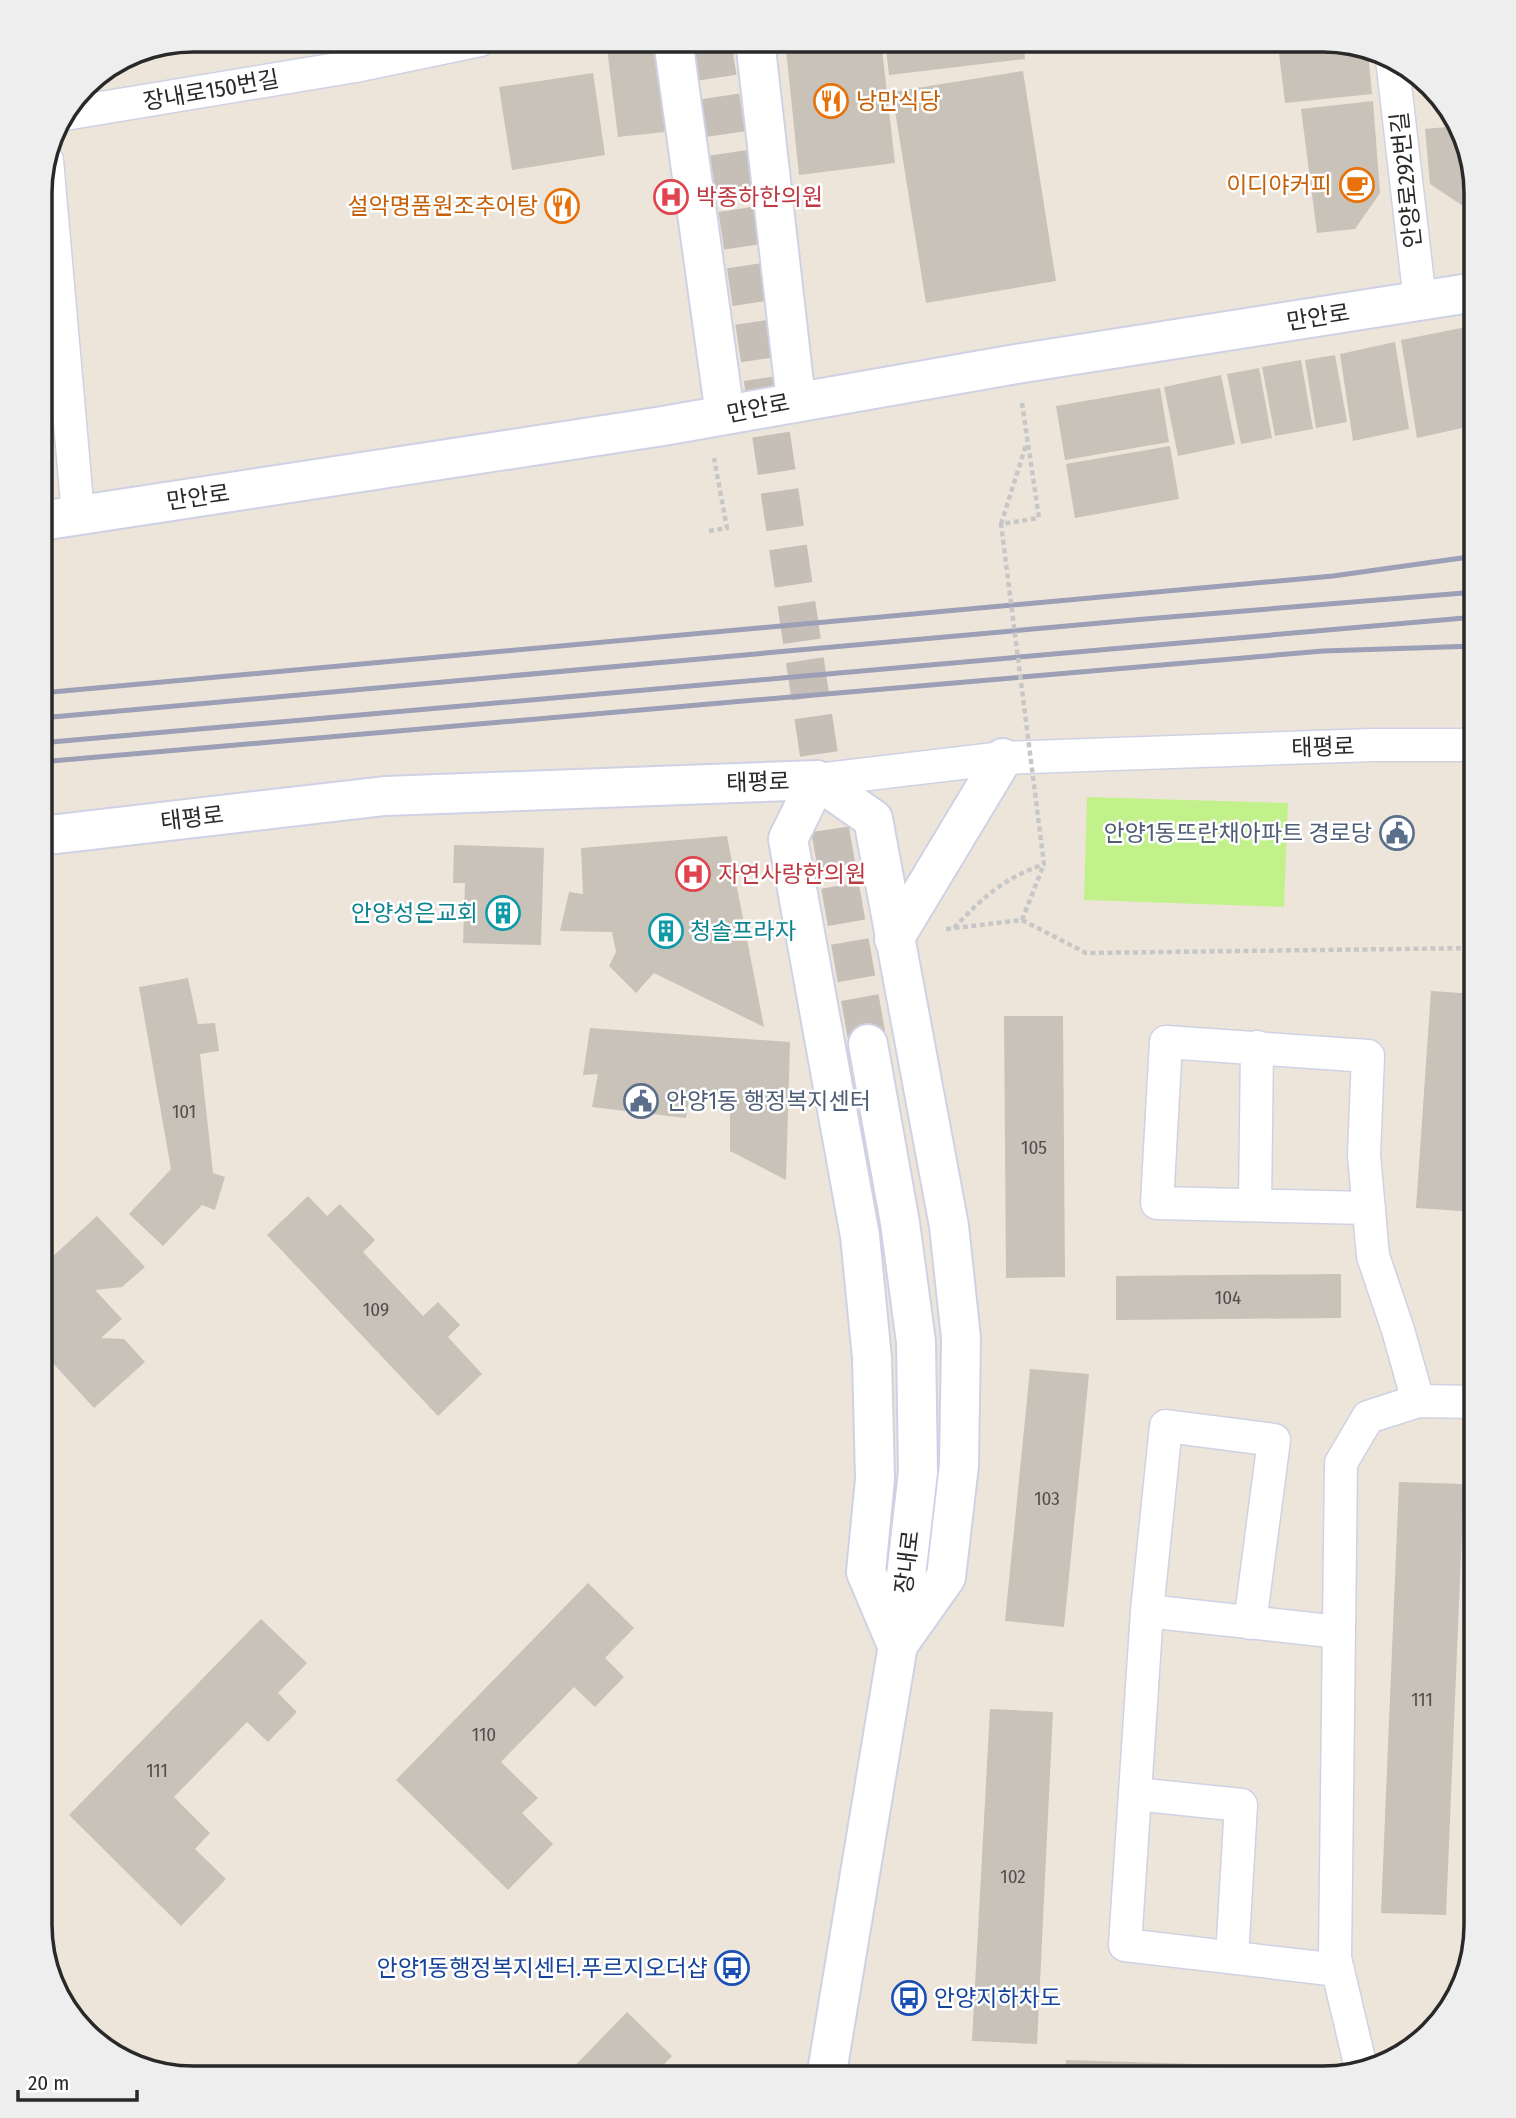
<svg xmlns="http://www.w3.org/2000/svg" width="1516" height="2118" font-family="'Fira Sans Condensed','Noto Sans KR',sans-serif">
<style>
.pitch{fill:#c2f18c}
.building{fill:#c8c2b9}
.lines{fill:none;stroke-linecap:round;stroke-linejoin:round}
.secondary-tunnel{stroke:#c6bfb7;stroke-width:38;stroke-dasharray:38 19;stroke-linecap:butt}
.street-casing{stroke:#cfd2e4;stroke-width:35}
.secondary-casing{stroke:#cfd2e4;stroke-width:42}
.path{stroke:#c7c7c7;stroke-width:4.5;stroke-dasharray:5 3.5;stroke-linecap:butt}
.street{stroke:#fff;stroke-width:32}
.secondary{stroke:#fff;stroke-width:38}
.rail{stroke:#9c9fb5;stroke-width:5}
.path-bridge{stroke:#c7c7c7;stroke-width:4.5;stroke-dasharray:5 3.5;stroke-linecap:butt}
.labels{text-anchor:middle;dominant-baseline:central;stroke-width:5;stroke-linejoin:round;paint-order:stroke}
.number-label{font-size:19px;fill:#514f4d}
.street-label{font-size:23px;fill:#292929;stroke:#fff}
.food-label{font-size:23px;fill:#c56008;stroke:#fff;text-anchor:end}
.health-label{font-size:23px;fill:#be3a42;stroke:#fff;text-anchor:start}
.service-label{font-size:23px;fill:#4e5e75;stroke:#fff;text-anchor:end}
.culture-label{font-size:23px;fill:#0d838f;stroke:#fff;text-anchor:end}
.transit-label{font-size:23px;fill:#164399;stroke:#fff;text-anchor:end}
.rim{fill:none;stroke:#292929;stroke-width:3.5}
</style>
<rect width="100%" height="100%" fill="#ede5da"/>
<path class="pitch" d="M1087 797 1288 803 1284 907 1084 900Z"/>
<path class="building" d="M606 40H644L656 51 665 132 618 137Z
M785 40H881L895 163 799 175Z
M885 40H1023L1025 59 889 75Z
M1349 46 1368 52 1372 94 1285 103 1279 53Z
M1023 71 1056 281 926 303 892 92Z
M593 73 605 155 512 170 499 87Z
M1373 101 1380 193 1355 229 1317 233 1301 109Z
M1457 126 1476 194V207L1466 208 1430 184 1425 129Z
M1476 325V425L1417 438 1401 340Z
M1395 342 1409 429 1353 441 1340 354Z
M1335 355 1347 422 1316 428 1305 360Z
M1301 360 1313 429 1275 436 1262 367Z
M1259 368 1272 438 1241 444 1227 374Z
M1221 375 1235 444 1178 456 1164 387Z
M1160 388 1169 442 1065 460 1056 406Z
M1170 446 1179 499 1075 518 1066 464Z
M727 836 764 1027 654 973 636 993 609 966 616 952 612 932 560 931 569 892 583 894 581 848Z
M454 845 544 848 541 945 463 943 465 883H453Z
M188 978 198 1024 215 1023 219 1051 200 1054 213 1173 225 1177 215 1210 202 1205 163 1246 129 1214 171 1169 139 987Z
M1431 991 1476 994V1212L1416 1208Z
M1004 1016H1063L1065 1277 1006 1278Z
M590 1028 790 1042 786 1180 730 1151V1095L690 1093 686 1118 592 1107 598 1074 583 1075Z
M308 1196 327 1216 340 1204 375 1240 363 1252 423 1316 438 1302 460 1325 448 1337 482 1374 438 1416 267 1235Z
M97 1216 145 1267 122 1287 95 1290 122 1319 101 1338 124 1339 145 1362 94 1408 40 1349V1268Z
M1341 1274V1318L1116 1320V1276Z
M1030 1369 1089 1374 1064 1627 1005 1621Z
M1399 1482 1464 1484 1446 1915 1381 1913Z
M588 1583 634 1628 605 1658 624 1677 595 1707 574 1687 501 1762 538 1798 522 1813 553 1844 508 1890 396 1780Z
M261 1619 307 1663 278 1693 297 1712 268 1742 247 1722 174 1797 210 1833 195 1849 226 1879 181 1926 69 1815Z
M990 1709 1053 1712 1037 2044 972 2041Z
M627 2012 672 2056 651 2078H563Z
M1066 2060 1297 2067 1296 2078H1065Z
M313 2065 325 2077H300Z"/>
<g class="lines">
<path class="secondary-tunnel" d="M712 40 831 835 868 1044"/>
<g class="street-casing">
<path id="street" d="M1392 59 1420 301
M65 114 355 66 480 40
M47 160 78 514
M817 780 1003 758 1372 745H1476
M1255 1205 1257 1047
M1369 1208 1157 1203 1166 1042 1368 1056 1364 1155 1373 1256 1398 1330 1418 1401
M1147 1611 1125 1945 1338 1970
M1250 1623 1274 1440 1166 1426 1147 1611 1339 1632
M1135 1794 1241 1805 1232 1957
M1361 2068 1335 1958 1341 1463 1368 1417 1418 1401 1476 1402"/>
</g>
<g class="secondary-casing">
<path id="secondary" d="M673 40 725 415
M755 40 796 401
M41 521 663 426 1016 364 1476 292
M817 780 873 819 949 1226 961 1338 959 1465 946 1577 900 1642
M817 780 788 839 860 1236 872 1358 875 1479 866 1572 896 1643
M40 836 385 796 817 780
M894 939 1003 758
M826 2078 898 1645 918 1472 916 1342 900 1223 868 1044"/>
</g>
<path class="path" d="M1022 403 1039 518
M1001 524 1026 445
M709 531 727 528 714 458
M1022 920 1044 864
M946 929 1022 920 1086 953 1476 948"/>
<use href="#street" class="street"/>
<use href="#secondary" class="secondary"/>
<path class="rail" d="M41 693 1333 576 1476 556
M41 718 1145 619 1476 592
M40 743 1476 617
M40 762 1323 651 1476 646"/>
<path class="path-bridge" d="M954 928C984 896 1003 879 1044 864L1001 524 1039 518"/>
</g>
<defs>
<g id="restaurant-ring" transform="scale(1.75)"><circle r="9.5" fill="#fff" stroke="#e8710a" stroke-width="1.5"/><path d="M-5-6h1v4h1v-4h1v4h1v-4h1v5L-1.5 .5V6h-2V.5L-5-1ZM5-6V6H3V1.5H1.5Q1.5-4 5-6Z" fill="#e8710a"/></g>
<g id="cafe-ring" transform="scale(1.75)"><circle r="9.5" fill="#fff" stroke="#e8710a" stroke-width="1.5"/><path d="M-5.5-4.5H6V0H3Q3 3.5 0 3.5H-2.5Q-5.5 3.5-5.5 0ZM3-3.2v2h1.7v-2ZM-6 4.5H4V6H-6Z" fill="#e8710a"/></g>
<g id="hospital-ring" transform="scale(1.75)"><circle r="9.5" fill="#fff" stroke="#e0444e" stroke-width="1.5"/><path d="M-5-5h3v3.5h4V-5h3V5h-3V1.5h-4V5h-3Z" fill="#e0444e"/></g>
<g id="civic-ring" transform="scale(1.75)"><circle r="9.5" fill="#fff" stroke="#5c6f8a" stroke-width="1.5"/><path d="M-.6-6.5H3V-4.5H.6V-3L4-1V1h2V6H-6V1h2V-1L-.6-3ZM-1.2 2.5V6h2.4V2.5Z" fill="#5c6f8a"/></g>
<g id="building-ring" transform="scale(1.75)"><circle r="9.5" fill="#fff" stroke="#0f9aa8" stroke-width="1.5"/><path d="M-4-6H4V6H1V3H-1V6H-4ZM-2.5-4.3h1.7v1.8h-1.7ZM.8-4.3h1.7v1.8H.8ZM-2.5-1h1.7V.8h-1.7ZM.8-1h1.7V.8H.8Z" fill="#0f9aa8"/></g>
<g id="bus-ring" transform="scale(1.75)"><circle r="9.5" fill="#fff" stroke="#1a4fb4" stroke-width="1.5"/><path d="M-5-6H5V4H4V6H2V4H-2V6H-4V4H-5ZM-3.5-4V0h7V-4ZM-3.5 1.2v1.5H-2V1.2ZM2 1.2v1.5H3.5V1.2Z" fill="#1a4fb4"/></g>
</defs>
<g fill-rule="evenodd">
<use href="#restaurant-ring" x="831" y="101"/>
<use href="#cafe-ring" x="1357" y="185"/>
<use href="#hospital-ring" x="671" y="197"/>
<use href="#restaurant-ring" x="562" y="206"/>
<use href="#civic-ring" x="1397" y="833"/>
<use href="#hospital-ring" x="693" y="874"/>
<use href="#building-ring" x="503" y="913"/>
<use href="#building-ring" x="666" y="931"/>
<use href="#civic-ring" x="641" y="1101"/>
<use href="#bus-ring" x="732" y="1968"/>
<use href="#bus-ring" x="909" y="1998"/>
</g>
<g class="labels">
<g class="number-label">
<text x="184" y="1111">101</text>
<text x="1034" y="1147">105</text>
<text x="1228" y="1297">104</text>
<text x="376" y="1309">109</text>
<text x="1047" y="1498">103</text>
<text x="1422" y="1699">111</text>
<text x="484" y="1734">110</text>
<text x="157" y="1770">111</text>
<text x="1013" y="1876">102</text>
</g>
<g class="street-label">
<text transform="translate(211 90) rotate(-10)">장내로150번길</text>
<text transform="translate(1406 180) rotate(-96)">안양로292번길</text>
<text transform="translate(1318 317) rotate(-9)">만안로</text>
<text transform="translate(758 408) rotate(-11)">만안로</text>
<text transform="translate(198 497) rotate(-8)">만안로</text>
<text transform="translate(1323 747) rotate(-2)">태평로</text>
<text transform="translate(758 782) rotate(-2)">태평로</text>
<text transform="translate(192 818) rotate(-7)">태평로</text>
<text transform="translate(907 1562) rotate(-83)">장내로</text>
</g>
<g class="food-label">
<text x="856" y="101" text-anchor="start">낭만식당</text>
<text x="1332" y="185">이디야커피</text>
<text x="538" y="206">설악명품원조추어탕</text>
</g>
<g class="health-label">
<text x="696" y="197">박종하한의원</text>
<text x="718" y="874">자연사랑한의원</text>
</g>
<g class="service-label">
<text x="1372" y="833">안양1동뜨란채아파트 경로당</text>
<text x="666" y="1101" text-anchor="start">안양1동 행정복지센터</text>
</g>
<g class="culture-label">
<text x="478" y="913">안양성은교회</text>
<text x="690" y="931" text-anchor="start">청솔프라자</text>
</g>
<g class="transit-label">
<text x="708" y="1968">안양1동행정복지센터.푸르지오더샵</text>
<text x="934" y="1998" text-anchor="start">안양지하차도</text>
</g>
</g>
<path d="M0 0H1516V2118H0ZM193 52H1323A141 141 0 0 1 1464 193V1925A141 141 0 0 1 1323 2066H193A141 141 0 0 1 52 1925V193A141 141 0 0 1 193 52Z" fill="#eee" fill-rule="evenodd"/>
<path class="rim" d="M193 52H1323A141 141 0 0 1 1464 193V1925A141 141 0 0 1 1323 2066H193A141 141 0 0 1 52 1925V193A141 141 0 0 1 193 52Z"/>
<path d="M18 2090v10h119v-10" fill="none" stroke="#292929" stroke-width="3.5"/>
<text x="28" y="2090" font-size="21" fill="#292929" stroke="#ffffff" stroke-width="5" paint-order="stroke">20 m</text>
</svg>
